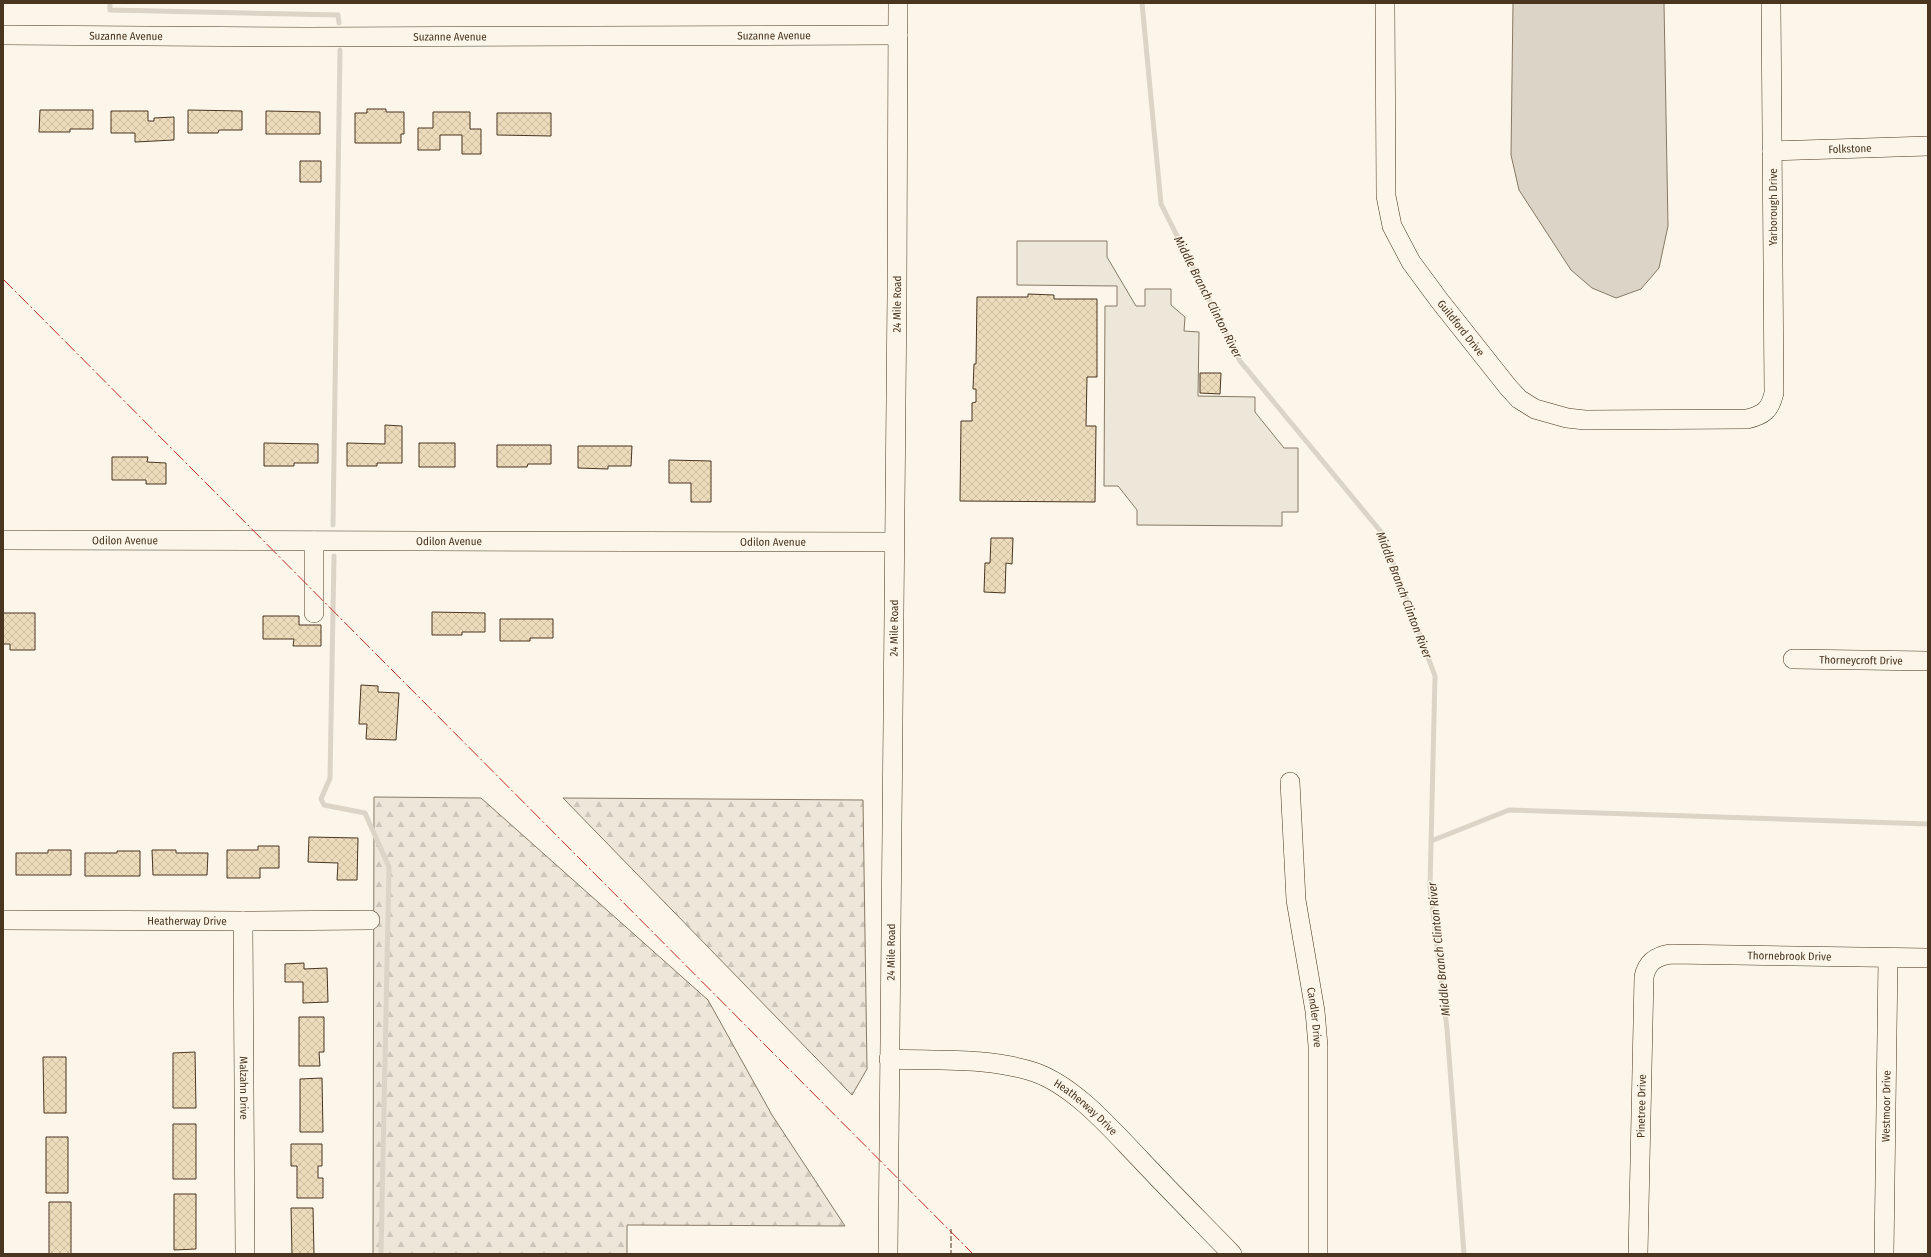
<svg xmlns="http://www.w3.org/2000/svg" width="1931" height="1257" font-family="'Fira Sans Condensed',sans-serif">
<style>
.forest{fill:url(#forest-firs);stroke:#887966}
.parking{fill:#ede7d9;stroke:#887966}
.water{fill:#dcd4c6;stroke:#887966}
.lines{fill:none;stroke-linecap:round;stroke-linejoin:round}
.stream{stroke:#dcd4c6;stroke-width:5}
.building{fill:url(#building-cross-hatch);stroke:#4a3520}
.minor-casing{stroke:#4a3520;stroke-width:20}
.minor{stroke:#fbf6e9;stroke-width:19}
.fence{stroke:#4a3520;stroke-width:1;stroke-dasharray:5 2;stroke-linecap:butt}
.power{stroke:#c62828;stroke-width:1;stroke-dasharray:14 3 2 3;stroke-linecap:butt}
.labels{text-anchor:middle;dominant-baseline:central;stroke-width:3;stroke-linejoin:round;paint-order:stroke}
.street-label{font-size:11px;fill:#4a3520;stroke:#fbf6e9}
.water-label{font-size:12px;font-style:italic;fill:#4a3520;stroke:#fbf6e9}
</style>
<defs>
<pattern id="forest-firs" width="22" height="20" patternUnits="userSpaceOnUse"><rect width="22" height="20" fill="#ede6d9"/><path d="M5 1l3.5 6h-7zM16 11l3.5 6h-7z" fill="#cdc6ba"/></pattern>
<pattern id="building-cross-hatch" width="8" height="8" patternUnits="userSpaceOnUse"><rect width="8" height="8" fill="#ecdcbc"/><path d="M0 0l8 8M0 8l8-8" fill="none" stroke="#ccbda1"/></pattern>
</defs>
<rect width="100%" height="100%" fill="#fbf6e9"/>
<path class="forest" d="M374 797 481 798 708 1000 772 1115 845 1226 627 1225V1254H373Z
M563 798 863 800 867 1069 852 1095Z"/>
<path class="parking" d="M1017 241H1107V257L1136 306H1145V289H1171V305L1185 317 1184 331 1199 332 1198 396 1255 397V412L1284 448H1298V512H1282V526L1137 525V510L1118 486H1104L1105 306H1117V286L1017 285Z"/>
<path class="water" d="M1513 3H1664L1668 226 1659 268 1641 289 1616 298 1592 288 1571 270 1519 190 1511 155Z"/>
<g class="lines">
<path class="stream" d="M110 3V10L338 15 339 23
M1142 3 1161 204 1240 361 1382 533 1435 676 1430 887 1447 1029 1464 1254
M333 525 340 50
M334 556 330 778 321 799 324 805 365 813 389 867 381 1254
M1431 841 1509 810 1928 824"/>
</g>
<path class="building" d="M367 109H386V112H404V134H401V143H355V113H367Z
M40 110H93V129H70V132H39Z
M188 110 242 111V130H219L218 133H188Z
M111 111H148V121H154V118L174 117V140L135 142V133H111Z
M266 111 320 112V134H266Z
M433 112H470V129H481V154H462V135H440V150H418V128H433Z
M497 113H551V136L497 135Z
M300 161H321V182H300Z
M1028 294 1054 295V299H1097V377H1087L1086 426H1096L1095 502 960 501 961 421H972V403L976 402V389H973L974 364H976L977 297H1028Z
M1200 373H1221L1220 394 1200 393Z
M385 425 402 426V463H377V466H347V443L385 444Z
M264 443 318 444V463H294V466H264Z
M419 443H455V467H419Z
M497 445H551V464H528L527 467H497Z
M578 446H632L631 466H608V469L578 468Z
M112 457H148L147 462 166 463V484H146V480H112Z
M669 460 711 461V502H691V483H669Z
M991 538H1013L1012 564 1006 563 1005 593 984 592 985 563H990Z
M432 612 485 613V632H462V635H432Z
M3 613H35V650H10V644H3Z
M263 616H299V625H321V646H293L294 639H263Z
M500 619H553V638H530V641H500Z
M361 685 378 686V692L399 693 396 740 366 739 367 724H359Z
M309 837 358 838 357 880H337L338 863 308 862Z
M258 846H279V868H260V878H227V850H258Z
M48 850H71V875H16V853H48Z
M152 850H176V853H208L207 875H153Z
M117 851H140V876H85V853H117Z
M304 963V969L327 968 328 1002 303 1003V982H285V964Z
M299 1017H324V1052H319L320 1066H299Z
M195 1052 196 1108H173V1053Z
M43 1057H66V1113H44Z
M322 1078 323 1132H300V1079Z
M173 1124H196V1179H173Z
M46 1137H68V1193H46Z
M291 1144H322V1166H318V1178H323V1198H297V1166H291Z
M174 1194H196V1249L174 1250Z
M49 1202H71V1254H49Z
M291 1208H313L314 1254H292Z"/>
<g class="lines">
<g class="minor-casing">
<g id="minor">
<path id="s1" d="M1385 3 1386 196 1392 226 1411 262 1439 300 1508 387 1519 399 1535 409 1567 418 1585 420 1747 419C1764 415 1770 410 1774 393L1771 3"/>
<path id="s2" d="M3 35 308 37 898 35"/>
<path id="s3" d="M1772 151 1928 146"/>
<path id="s4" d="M3 540 894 542"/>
<path d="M314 613V541"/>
<path id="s5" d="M1793 659 1928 661"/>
<path id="s6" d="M1290 782 1296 900 1315 1011 1318 1046V1254"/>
<path id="s7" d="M3 920 243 921 370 920"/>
<path id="s8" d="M243 921 245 1254"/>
<path id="s9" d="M889 1059C937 1061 988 1057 1034 1072 1075 1086 1112 1130 1141 1160 1171 1192 1202 1223 1232 1254"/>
<path id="s10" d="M888 1254 897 293 898 3"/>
<path id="s11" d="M1638 1254 1644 977C1647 962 1656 956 1671 954L1928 958"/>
<path id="s12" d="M1884 1254 1888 959"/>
</g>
</g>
<use href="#minor" class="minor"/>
<path class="fence" d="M951 1229V1254"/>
<path class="power" d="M3 279 973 1254"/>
</g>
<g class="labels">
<g class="street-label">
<text stroke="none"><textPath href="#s2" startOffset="123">Suzanne Avenue</textPath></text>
<text stroke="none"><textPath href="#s2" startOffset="771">Suzanne Avenue</textPath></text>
<text stroke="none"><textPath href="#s2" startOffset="447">Suzanne Avenue</textPath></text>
<text stroke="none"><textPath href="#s3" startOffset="78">Folkstone</textPath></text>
<text transform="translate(1773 207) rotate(-90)">Yarborough Drive</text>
<text stroke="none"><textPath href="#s10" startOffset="950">24 Mile Road</textPath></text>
<text stroke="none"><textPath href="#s1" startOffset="347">Guildford Drive</textPath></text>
<text stroke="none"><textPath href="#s4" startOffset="122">Odilon Avenue</textPath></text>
<text stroke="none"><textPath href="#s4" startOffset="446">Odilon Avenue</textPath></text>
<text stroke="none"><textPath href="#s4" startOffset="770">Odilon Avenue</textPath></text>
<text stroke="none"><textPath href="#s10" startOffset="626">24 Mile Road</textPath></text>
<text stroke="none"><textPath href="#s5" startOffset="68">Thorneycroft Drive</textPath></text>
<text stroke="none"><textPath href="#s7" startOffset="184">Heatherway Drive</textPath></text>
<text stroke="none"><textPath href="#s10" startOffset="302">24 Mile Road</textPath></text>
<text stroke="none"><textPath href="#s11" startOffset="434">Thornebrook Drive</textPath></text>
<text stroke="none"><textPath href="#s6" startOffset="237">Candler Drive</textPath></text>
<text stroke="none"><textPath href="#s8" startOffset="167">Malzahn Drive</textPath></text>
<text stroke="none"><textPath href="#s11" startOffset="148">Pinetree Drive</textPath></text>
<text stroke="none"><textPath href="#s12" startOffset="148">Westmoor Drive</textPath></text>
<text stroke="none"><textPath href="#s9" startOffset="209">Heatherway Drive</textPath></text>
</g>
<g class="water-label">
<text transform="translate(1208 297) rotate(63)">Middle Branch Clinton River</text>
<text transform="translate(1404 595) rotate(69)">Middle Branch Clinton River</text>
<text transform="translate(1439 949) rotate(-96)">Middle Branch Clinton River</text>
</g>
</g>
<rect width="1931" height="1257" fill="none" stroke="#4a3520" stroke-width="8"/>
</svg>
